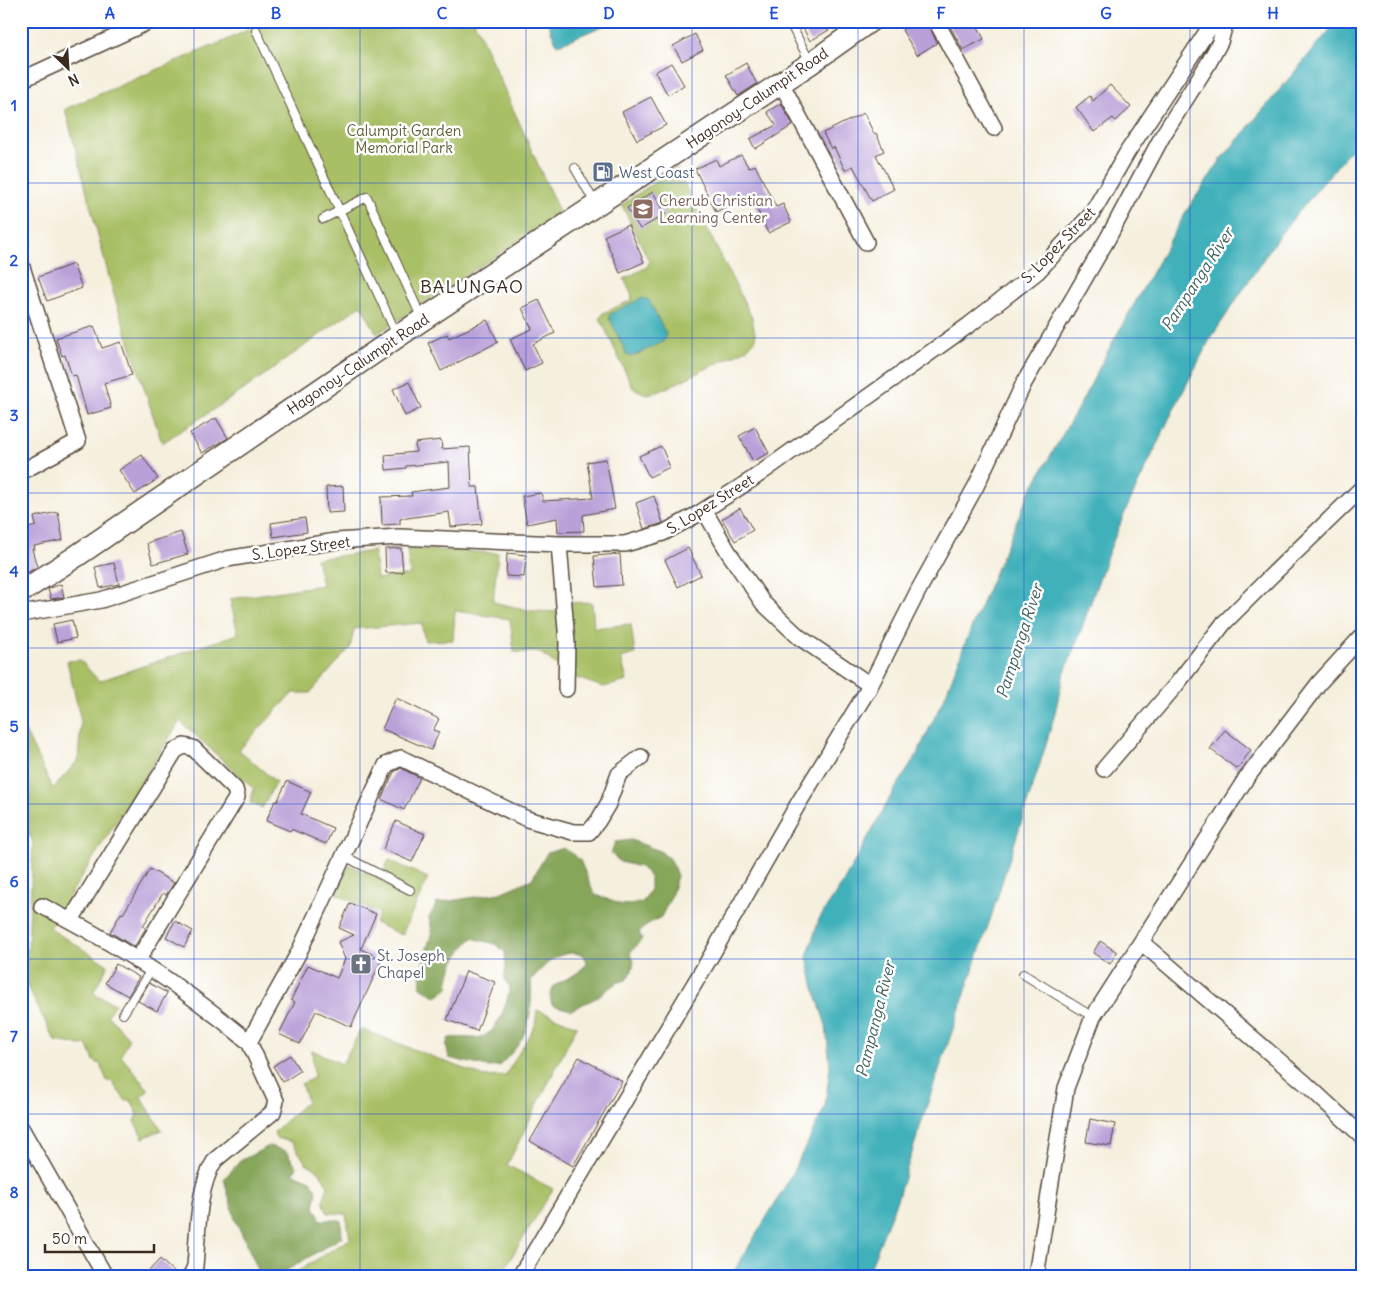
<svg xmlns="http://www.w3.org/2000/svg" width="1383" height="1297" font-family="Delius,sans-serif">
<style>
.green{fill:#a8bf65;stroke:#727442}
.forest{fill:#86a65a;stroke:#60683c}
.water{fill:#40b0ba;stroke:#3e6d6c}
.building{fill:#b9a0d8}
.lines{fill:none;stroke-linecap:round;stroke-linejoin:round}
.lane-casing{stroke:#57483b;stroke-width:10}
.street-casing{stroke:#57483b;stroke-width:18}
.secondary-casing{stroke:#57483b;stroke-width:24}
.lane{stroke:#fff;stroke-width:8}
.street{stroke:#fff;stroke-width:15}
.secondary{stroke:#fff;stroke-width:21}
.grid{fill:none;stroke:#1d4ed8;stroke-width:1;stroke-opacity:0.55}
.labels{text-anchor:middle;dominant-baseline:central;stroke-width:5;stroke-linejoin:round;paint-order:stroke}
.street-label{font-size:15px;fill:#3b2a1e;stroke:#fff}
.park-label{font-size:15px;fill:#615e37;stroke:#fff}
.service-label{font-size:15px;fill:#4e5e75;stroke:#fff;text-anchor:start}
.education-label{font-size:15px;fill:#785e54;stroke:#fff;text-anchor:start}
.worship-label{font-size:15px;fill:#5b616d;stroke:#fff;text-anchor:start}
.water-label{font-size:16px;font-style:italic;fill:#3d605c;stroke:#fff}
.quarter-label{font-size:18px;letter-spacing:1px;fill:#3b2a1e;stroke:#fff}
.neatline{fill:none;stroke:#1d4ed8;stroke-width:2}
.grid-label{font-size:16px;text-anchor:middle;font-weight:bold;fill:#1d4ed8}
</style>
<rect width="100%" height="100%" fill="#fff"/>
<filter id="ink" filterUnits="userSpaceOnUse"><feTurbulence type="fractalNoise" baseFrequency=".02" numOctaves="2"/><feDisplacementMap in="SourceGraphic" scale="10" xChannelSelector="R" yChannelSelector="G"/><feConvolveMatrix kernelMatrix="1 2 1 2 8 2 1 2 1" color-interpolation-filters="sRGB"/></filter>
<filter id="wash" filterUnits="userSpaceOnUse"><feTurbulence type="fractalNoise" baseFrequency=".0096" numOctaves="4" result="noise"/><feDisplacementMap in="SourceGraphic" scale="20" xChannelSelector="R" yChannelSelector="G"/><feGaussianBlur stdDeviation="1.12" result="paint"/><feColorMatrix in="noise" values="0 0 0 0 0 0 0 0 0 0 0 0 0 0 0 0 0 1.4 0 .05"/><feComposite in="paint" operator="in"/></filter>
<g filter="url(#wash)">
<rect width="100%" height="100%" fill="#f5efdd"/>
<path class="green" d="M266 21H474L560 214 377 334 361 305 242 391 162 443 113 292 65 109 231 38Z
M676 167 752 318 756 339 747 349 658 392 646 394 633 388 600 318 603 313 632 300 631 293 624 279 648 266 649 261 622 205Z
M407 549 498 553 493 602 532 611 563 612 565 603 592 602 594 628 631 624 635 654 621 658 627 681 603 687 574 677 539 652H514L510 619 455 611 453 640 425 641 421 623 354 629 350 648 310 693H293L239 750 276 782 262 808 250 803 254 789 180 721 49 928 108 965 93 993 115 1004 107 1015 129 1038 121 1056 149 1090 141 1097 162 1130 143 1138 134 1121 138 1115 131 1100 126 1101 111 1081H107L100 1064 94 1061 88 1046 55 1041 24 980 21 981V952L28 949 33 842 30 835 21 840V723L53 789 78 760 81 721 67 661 80 660 99 681 238 634 230 599 322 585 316 559 374 551 377 579 410 575Z
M389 860 428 878 402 935 375 923 379 913 336 894 349 865 380 879Z
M537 1010 577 1026 507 1165 553 1189 500 1276H290L350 1239 346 1214 328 1213 323 1201 328 1186 319 1171 306 1163 292 1142 276 1138 274 1132 307 1101 301 1084 314 1078 312 1050 342 1064 361 1029 485 1077 505 1076 535 1026Z"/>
<path class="forest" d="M631 840 660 851 671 860 677 876 671 897 661 917 648 924 639 932 642 939 630 953 634 961 632 971 626 980 616 983 596 998 571 1010 552 1005 550 996 554 986 577 973 587 964 585 956C561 946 546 964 531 980 532 1002 531 1026 518 1045 513 1052 506 1058 500 1066L488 1067 449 1058 446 1045 449 1038C459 1037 468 1038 477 1038 498 1036 507 1003 510 987L504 979 506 967 505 952 495 944 472 938C457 955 450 966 448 988L437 997 421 987 420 973 432 931 429 918 437 903 500 893 532 879 547 853 564 848 580 860 594 894 622 905 643 902 650 889V877L640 867 620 862 611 853 615 842Z
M269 1146 286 1151 297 1167 293 1173 311 1180 317 1191 314 1207 321 1220H341L342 1237 284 1272 285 1276H261L235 1219 224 1179 240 1161Z"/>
<path class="water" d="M547 21H615L557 45Z
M1337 21H1362V136L1278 237 1209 341 1170 417 1126 510 1108 554 1080 633 1063 677 1054 717 1043 754 991 917 926 1108 898 1197 867 1276H731L783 1190 806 1146 825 1106 830 1066 826 1026 814 988 807 957 819 919 842 884 893 792 915 758 946 694 967 638 1028 495 1083 399 1111 345 1187 210 1220 161Z
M642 298 649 300 666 334 663 342 631 357 627 355 609 317 610 314Z"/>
<g id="blocks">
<path class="building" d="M799 21H824L829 30 810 41Z
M916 21H927L937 43 917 55 902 30Z
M947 21H975L984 39 963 50Z
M695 34 703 50 682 61 673 46Z
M671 63 684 85 668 95 655 72Z
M746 63 757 84 738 96 726 75Z
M1110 85 1131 107 1116 121 1113 118 1094 132 1076 107 1090 96 1093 101Z
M651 97 666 125 637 140 622 112Z
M781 103 793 125 755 149 750 139 776 125 767 112Z
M864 113 874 134 876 133 884 151 876 155 894 189 872 201 853 166 845 170 834 147 831 149 823 133Z
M741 155 749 168 755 165 776 207 783 204 791 222 768 233 751 196 747 199 746 197 716 212 695 169 716 159 719 166Z
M653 192 666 214 640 229 627 208Z
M628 225 644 262 620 273 604 236Z
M73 264 82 288 47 301 38 277Z
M539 300 555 333 533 344 542 363 525 371 510 339 532 329 522 308Z
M487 320 498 342 441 371 428 343 447 334 449 338Z
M94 326 102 348 121 342 132 375 104 383 111 408 87 415 76 375 72 376 65 355 62 356 56 338Z
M409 382 421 408 405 416 393 389Z
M216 418 228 438 202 453 190 433Z
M755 427 769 453 753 461 739 436Z
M441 440 442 449 470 447 472 487H478L482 524 451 527 449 512 400 519V524L382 525 381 497 412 496 411 492 450 487 449 462 406 466V468L386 470 385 455 416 452 415 443Z
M661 446 670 467 649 477 639 456Z
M142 455 158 479 135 494 119 470Z
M606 459 615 509 583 515 584 531 558 532 557 518 527 524 522 496 541 493 543 501 593 498 587 462Z
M343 486 344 512 327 513 326 487Z
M654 496 663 523 644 529 636 503Z
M740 508 753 530 735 541 722 519Z
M58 512 63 540 34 546 35 549H32L37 567 21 576V515H24L28 528 36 526 34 517Z
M305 518 307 532 273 537 271 523Z
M181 532 188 554 153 564 147 543Z
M401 548 403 572 386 573 385 549Z
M688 548 701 575 678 587 665 560Z
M507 553 526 555 524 577 506 576Z
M620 554 622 585 597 587 594 556Z
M114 563 119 584 100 588 95 567Z
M61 584 64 597 51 599 48 589Z
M72 620 76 638 57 642 53 624Z
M396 698 439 719 433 730 439 732 431 750 382 729Z
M1225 730 1251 750 1237 769 1210 749Z
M401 768 420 778 404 810 381 799 394 772Z
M287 781 311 792 301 814 333 828 326 844 291 829 290 831 266 821 275 801 277 802Z
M396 821 425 834 412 862 383 849Z
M150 869 174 883 166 895 163 893 143 926 146 928 134 947 110 932 121 913 123 914Z
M350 903 376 914 361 949 382 959 351 1027 316 1011 300 1044 279 1034 295 1002 291 1000 308 965 337 978 345 959 338 942 354 935 339 928Z
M175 921 193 931 184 947 166 937Z
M1100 941 1117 952 1110 964 1093 953Z
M116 964 139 977 128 996 105 983Z
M466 971 495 982 477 1031 447 1020Z
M149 983 167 993 157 1011 138 1001Z
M290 1055 300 1071 283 1082 273 1066Z
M579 1057 622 1081 573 1166 530 1141Z
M1090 1119 1115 1124 1111 1146 1086 1142Z
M160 1259 178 1276H144Z"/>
</g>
</g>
<g filter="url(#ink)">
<use href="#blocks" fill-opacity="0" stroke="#57483b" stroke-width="1"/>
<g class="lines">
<g class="lane-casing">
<path id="lane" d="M789 21 810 62
M256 30 397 335
M575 168 595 203
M323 219 367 197 422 319
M344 856 410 890
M1023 974 1093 1017
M123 1014 151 970"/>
</g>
<g class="street-casing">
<path id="street" d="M936 21 994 128
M21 80 150 21
M781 83 866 242
M21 264 78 441 21 472
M704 510 729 553 763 603 799 637 870 685
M559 544 567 642 566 689
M21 614 101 600 227 559 336 541 399 537 559 544H625L663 533 698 514 751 480 969 325 1037 272 1091 215 1128 151 1214 21
M1104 769 1176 685 1224 623 1268 579 1362 488
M42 906C116 943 186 989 249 1042
M71 920 175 751 184 746 193 748 235 789 237 797 137 961
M1141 942 1305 1083 1362 1136
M21 1128 105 1276
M191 1276 195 1266C198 1233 197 1188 215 1160L273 1112 276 1101 249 1042 298 954 386 765 401 758 527 819 573 832H589L598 821 608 804 619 774 641 757
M520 1276 711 956 798 804 869 688 918 591 976 486 1024 383 1108 238 1163 135 1208 64 1220 42 1226 21
M1036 1276 1066 1088 1093 1017 1245 780 1319 683 1362 636"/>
</g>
<g class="secondary-casing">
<path id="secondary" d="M21 592 75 557 422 320 811 63 870 21"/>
</g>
<use href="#lane" class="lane"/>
<use href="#street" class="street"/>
<use href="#secondary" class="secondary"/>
</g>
</g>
<path class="grid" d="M194 21V1276M360 21V1276M526 21V1276M692 21V1276M858 21V1276M1024 21V1276M1190 21V1276M21 183H1362M21 338H1362M21 493H1362M21 648H1362M21 804H1362M21 959H1362M21 1114H1362"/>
<defs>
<g id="fuel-square" transform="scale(1.125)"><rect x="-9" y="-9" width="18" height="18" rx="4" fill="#5c6f8a" stroke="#fff"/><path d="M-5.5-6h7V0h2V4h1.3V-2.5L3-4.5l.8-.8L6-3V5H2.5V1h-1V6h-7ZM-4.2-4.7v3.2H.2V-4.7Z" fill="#fff"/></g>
<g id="school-square" transform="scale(1.125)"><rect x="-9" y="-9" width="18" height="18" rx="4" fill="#8d6e63" stroke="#fff"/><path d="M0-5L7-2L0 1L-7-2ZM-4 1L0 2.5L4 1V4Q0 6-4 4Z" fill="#fff"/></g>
<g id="church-square" transform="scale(1.125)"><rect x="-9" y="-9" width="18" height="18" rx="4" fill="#6b7280" stroke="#fff"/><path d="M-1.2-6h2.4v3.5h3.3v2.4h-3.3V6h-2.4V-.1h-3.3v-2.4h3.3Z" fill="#fff"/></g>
</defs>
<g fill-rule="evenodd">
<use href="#fuel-square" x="603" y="172"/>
<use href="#school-square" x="643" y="209"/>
<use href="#church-square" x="361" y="964"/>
</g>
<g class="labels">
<g class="street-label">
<text transform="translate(757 98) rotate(-34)">Hagonoy-Calumpit Road</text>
<text transform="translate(1058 245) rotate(-46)">S. Lopez Street</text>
<text transform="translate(358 364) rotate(-34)">Hagonoy-Calumpit Road</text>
<text transform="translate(710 504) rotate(-32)">S. Lopez Street</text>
<text transform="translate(301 548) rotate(-8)">S. Lopez Street</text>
</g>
<g class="park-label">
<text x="404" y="130">Calumpit Garden<tspan x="404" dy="17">Memorial Park</tspan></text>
</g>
<g class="service-label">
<text x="619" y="172">West Coast</text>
</g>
<g class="education-label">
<text x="659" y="200">Cherub Christian<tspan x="659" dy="17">Learning Center</tspan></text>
</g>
<g class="worship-label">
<text x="377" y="955">St. Joseph<tspan x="377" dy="17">Chapel</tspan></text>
</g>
<g class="water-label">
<text transform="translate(1197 279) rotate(-57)">Pampanga River</text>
<text transform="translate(1019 641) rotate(-72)">Pampanga River</text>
<text transform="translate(875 1019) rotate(-76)">Pampanga River</text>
</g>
<g class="quarter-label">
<text x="472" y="286">BALUNGAO</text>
</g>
</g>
<rect width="1383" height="1297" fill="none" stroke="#fff" stroke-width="55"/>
<g transform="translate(68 68) rotate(155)" stroke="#ffffff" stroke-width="4" paint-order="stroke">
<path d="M0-4L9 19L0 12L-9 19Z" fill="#3b2a1e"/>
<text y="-8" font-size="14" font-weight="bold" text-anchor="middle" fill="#3b2a1e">N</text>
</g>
<path d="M45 1244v8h109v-8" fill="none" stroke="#3b2a1e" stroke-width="2.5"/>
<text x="52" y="1244" font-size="15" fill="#3b2a1e" stroke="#ffffff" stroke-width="4" paint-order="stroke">50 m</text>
<rect x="28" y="28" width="1328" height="1242" class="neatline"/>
<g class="grid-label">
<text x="110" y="19">A</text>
<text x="276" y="19">B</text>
<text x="442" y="19">C</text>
<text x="609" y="19">D</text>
<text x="774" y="19">E</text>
<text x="941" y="19">F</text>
<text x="1106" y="19">G</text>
<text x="1273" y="19">H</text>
<text x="14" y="111">1</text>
<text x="14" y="266">2</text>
<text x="14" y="421">3</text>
<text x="14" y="577">4</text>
<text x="14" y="732">5</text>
<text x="14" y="887">6</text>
<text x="14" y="1042">7</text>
<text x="14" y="1198">8</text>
</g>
</svg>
